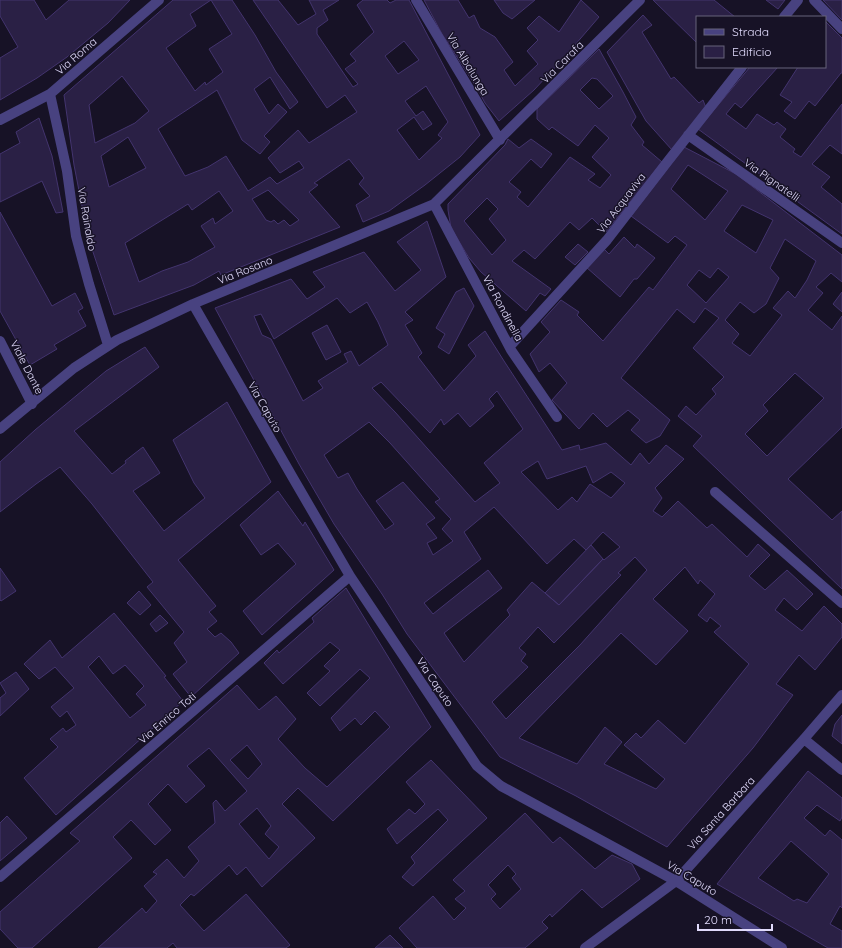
<svg xmlns="http://www.w3.org/2000/svg" width="842" height="948" font-family="Quicksand,sans-serif">
<style>
.building{fill:#2a2045;stroke:#43346e;fill-rule:evenodd}
.lines{fill:none;stroke-linecap:round;stroke-linejoin:round}
.minor{stroke:#484280;stroke-width:10}
.labels{text-anchor:middle;dominant-baseline:central;stroke-width:3;stroke-linejoin:round;paint-order:stroke}
.street-label{font-size:11px;fill:#e0dafb;stroke:#171226}
</style>
<rect width="100%" height="100%" fill="#171226"/>
<path class="building" d="M0 0H34L46 20 69 0H130L108 23 67 57 37 78 0 100V58L18 47 0 16Z
M173 0H211L190 14 196 26 166 48 195 91 205 82 206 85 223 72 209 49 232 34 211 0H232L255 35 276 72 298 102 290 109 270 77 254 89 269 114 278 104 287 112 264 136 270 142 260 154 242 140 217 90 158 129 185 176 208 167 226 156 248 191 270 177 277 184 304 168 299 161 280 173 268 158 298 130 309 143 357 112 345 95 327 108 253 0H278L298 25 316 14 309 0H339L323 10 328 20 317 28V34L353 87 358 84 345 69 356 61 350 54 374 32 357 5 363 0H387L390 3 396 0H409L480 135 460 157 425 185 389 211 363 222 356 205 370 196 359 184 364 178 349 159 314 183 318 185 309 192 340 227 221 275 219 271 194 285 114 315 88 237 74 165 64 95ZM404 41 419 60 398 74 385 56ZM122 76 149 111 135 123 95 143 89 105ZM426 86 448 122 438 135 442 138 419 160 397 130 414 117 423 130 432 124 423 111 416 116 405 101ZM128 137 146 168 109 187 101 156ZM268 190 299 220 290 226 284 220 278 224 274 220 271 222 266 220 252 199ZM219 191 233 211 215 224 213 218 201 226 215 247 188 262 162 271 139 282 125 243 188 204 192 210Z
M424 0H458L469 18 474 15 480 28 495 37 513 62 504 70 515 86 538 64 527 51 538 40 527 28 539 16 559 32 581 0 599 17 562 60 534 90 499 121 485 103 477 88 442 34Z
M494 0H535L512 19 503 13Z
M653 0H714L735 17H697V43Z
M766 0H785L778 9Z
M823 0H842V20Z
M643 15 652 25 642 32 671 79 674 77 699 103 703 100 706 108 672 150 646 121 607 52Z
M826 22 842 38V73H841L815 106 809 101 795 119 784 111 792 102 780 95 798 67H825V24Z
M599 49 623 92 636 117 631 125 644 142 642 145 662 162 606 232 592 218 579 230 570 222 535 259 524 250 512 261 551 289 545 296 540 293 526 311 481 272 469 258 451 228 448 210V204L505 145 508 139 519 148 531 139 552 154 541 168 531 159 509 182 521 192 517 197 528 207 570 157 595 174 588 180 600 188 611 175 592 157 609 138 595 125 578 146 552 127 549 130 537 119V109ZM592 78 597 79 613 96 599 109 580 90ZM487 198 498 209 489 219 506 240 492 255 464 221Z
M750 67H778L741 108 735 103 726 114 746 129 757 114 774 125 777 122 786 129 780 137 795 149 793 152 801 157 842 104V154L830 145 812 164 830 177 821 187 842 204V234L698 129Z
M39 118 52 156 63 212 56 213 42 181 0 202V154L20 143 16 132Z
M684 147 736 174 842 255V282L831 273 816 287 823 293 808 310 832 330 842 316V427L788 479 832 520 842 511V589L693 446 702 436 678 416 686 406 696 415 716 394 712 389 724 377 693 348 719 318 705 308 694 323 677 309 621 378 670 420 660 436 646 443 631 430 640 420 628 410 607 427 593 413 579 429 552 400 567 383 550 363 539 372 530 354 550 332 541 322 561 300 579 312 577 315 603 341 649 287 653 290 687 245 675 236 668 243 631 216ZM688 165 728 191 705 220 671 189ZM742 205 773 220 756 253 724 231ZM785 239 816 261 807 280 795 298 788 291 773 308 782 315 750 356 732 343 739 334 725 320 740 302 754 313 766 304 779 278 770 268ZM718 268 729 277 706 303 687 285 699 270 710 278ZM795 373 824 398 767 456 745 434 768 411 763 405Z
M0 212 52 306 75 293 83 308 78 311 86 326 54 345 57 349 30 365 0 311Z
M427 221 446 277 405 312 413 320 405 325 422 353 418 357 444 391 476 356 468 345 485 331 504 361 562 450 579 445 580 450 606 443 631 465 640 453 649 464 666 445 684 459 655 488 662 498 653 511 662 517 678 501 707 528 712 524 747 557 758 544 770 555 749 576 765 590 787 570 813 594 797 610 784 598 775 610 802 631 824 606 842 624V637L815 670 799 655 776 684 793 695 753 748 667 847 576 796 500 757 407 634 382 594 334 524 299 464 215 308 291 279 307 299 325 287 313 272 364 252 395 291 421 270 397 242ZM337 298 350 313 367 302 378 322 388 345 359 366 351 351 344 354 348 362 318 381 323 388 303 401 271 339 262 335 254 316 261 314 274 339ZM381 382 430 433 441 419 444 425 458 413 470 427 494 406 489 399 497 391 523 429 484 463 500 483 475 502 395 412 372 388ZM369 422 390 443 440 499 435 502 451 519 442 529 453 541 433 555 427 543 437 538 426 524 435 518 403 482 376 501 394 524 385 530 357 489 348 473 338 478 324 455ZM538 461 547 479 586 466 593 483 611 472 625 483 611 498 590 484 577 502 572 497 558 510 521 472ZM494 507 547 564 574 539 586 550 603 532 620 547 604 560 603 559 559 605 532 582 507 610 510 615 464 662 444 633 502 588 488 570 433 614 424 603 481 559 464 532ZM635 557 647 570 580 645 506 719 492 702 528 667 521 661 526 654 519 648 538 627 554 643 621 575 618 573ZM685 567 698 584 700 580 715 594 698 615 707 622 710 617 721 626 714 632 749 664 685 744 658 720 641 738 636 733 624 745 665 779 656 789 604 764 622 742 605 727 577 764 519 738 621 633 656 665 688 631 653 599Z
M624 237 635 248 637 244 655 258 637 279H634L620 297 586 267 602 247 609 254Z
M578 244 588 252 575 265 565 257Z
M464 288 474 306 449 354 438 347 445 334 436 328 456 292Z
M842 292V312L833 304Z
M327 325 341 352 326 360 312 333Z
M145 347 159 367 74 431 112 474 126 463 125 461 143 447 160 473 133 491 164 531 205 498 194 483 173 440 227 402 271 482 178 560 216 606 209 612 217 621 207 629 215 637 221 633 231 642 239 653 191 697 173 674 187 662 174 643 184 632 147 587 153 582 92 504 60 467 36 484 0 512V462L35 430 106 371Z
M278 491 303 526 305 522 334 570 262 635 243 611 296 564 278 543 261 555 240 525Z
M591 545 603 559 559 605 545 593Z
M0 568 16 591 1 601 0 600Z
M346 588 431 727 333 821 298 788 282 804 315 838 262 887 246 867 237 875 229 865 194 896 191 894 180 905 204 931 246 894 290 945 286 948H177L173 943 167 948H98L142 908 146 913 157 901 144 886 157 874 153 872 167 859 184 878 199 861 188 847 215 823 213 803 216 800 225 811 247 791 209 748 187 766 205 786 186 803 168 784 148 804 171 830 155 845 131 820 113 837 132 858 32 948H18L0 929V912L80 841 70 833 237 685 259 710 276 696 296 719 278 739 305 768 327 787 390 727 375 711 361 725 355 718 340 731 331 718 370 678 360 669 320 706 307 693 330 671 324 666 340 650 330 642 283 684 264 663 277 650 279 653 314 622 312 618ZM247 745 262 764 248 779 230 760ZM257 808 271 826 265 834 279 847 269 859 239 824Z
M139 591 151 605 140 615 127 603Z
M114 613 166 676 164 677 183 701 56 815 24 778 58 747 50 739 63 728 66 732 76 725 67 711 60 717 51 707 74 688 55 667 39 679 24 664 50 640 62 658ZM99 656 113 674 125 665 144 686 136 694 146 705 130 718 88 667Z
M160 615 168 623 156 632 150 624Z
M16 672 29 689 0 716V698L6 693 0 683Z
M842 715V744L832 736 835 724Z
M431 760 487 818 413 886 402 877 415 863 411 857 448 820 438 809 397 844 387 829 409 809 415 814 425 804 406 782Z
M808 771 842 798V817L840 821 817 805 804 818 825 836 830 830 842 840V908L840 906 830 924 842 931V948H828L717 884ZM791 841 829 874 807 903 797 899 794 901 758 878Z
M525 813 553 843 560 837 595 869 612 855 632 864 640 879 602 908 582 889 552 917 550 914 542 922 548 928 525 948H417L399 928 433 896 454 920 466 908 455 899 465 891 453 880ZM508 865 516 874 512 878 521 889 500 909 491 899 496 894 488 885Z
M7 816 27 838 0 861V823Z
M390 935 403 948H375Z"/>
<g class="lines">
<path class="minor" d="M416 0 500 140
M814 0 842 29
M784 17 798 0
M50 94 67 171 76 236 89 284 108 345
M0 120 50 94 159 0
M688 135 842 243
M434 204 511 350 557 417
M193 304 293 478 350 576 477 766 501 786 676 881 782 948
M0 341 32 404
M510 346 607 240 668 161 742 67
M0 429 74 368 117 340 193 304 434 204 640 0
M715 492 842 603
M804 739 842 770
M0 877 350 576
M585 948 676 881 804 739 842 695"/>
</g>
<g class="labels">
<g class="street-label">
<text transform="translate(76 56) rotate(-41)">Via Roma</text>
<text transform="translate(562 62) rotate(-45)">Via Carafa</text>
<text transform="translate(468 64) rotate(59)">Via Albalunga</text>
<text transform="translate(772 180) rotate(35)">Via Pignatelli</text>
<text transform="translate(621 203) rotate(-53)">Via Acquaviva</text>
<text transform="translate(87 219) rotate(80)">Via Rainaldo</text>
<text transform="translate(245 270) rotate(-22)">Via Rosano</text>
<text transform="translate(503 308) rotate(62)">Via Rondinella</text>
<text transform="translate(27 367) rotate(63)">Viale Dante</text>
<text transform="translate(265 407) rotate(60)">Via Caputo</text>
<text transform="translate(435 682) rotate(56)">Via Caputo</text>
<text transform="translate(167 718) rotate(-41)">Via Enrico Toti</text>
<text transform="translate(721 813) rotate(-48)">Via Santa Barbara</text>
<text transform="translate(692 878) rotate(31)">Via Caputo</text>
</g>
</g>
<rect x="696" y="16" width="130" height="52" fill="#171226" stroke="#67627b"/>
<rect x="704" y="29" width="20" height="6" fill="#484280" stroke="#67627b"/>
<text x="732" y="36" font-size="12" fill="#e0dafb">Strada</text>
<rect x="704" y="46" width="20" height="12" fill="#2a2045" stroke="#67627b"/>
<text x="732" y="56" font-size="12" fill="#e0dafb">Edificio</text>
<path d="M698 924v6h74v-6" fill="none" stroke="#e0dafb" stroke-width="2"/>
<text x="704" y="924" font-size="12" fill="#e0dafb" stroke="#171226" stroke-width="3" paint-order="stroke">20 m</text>
</svg>
